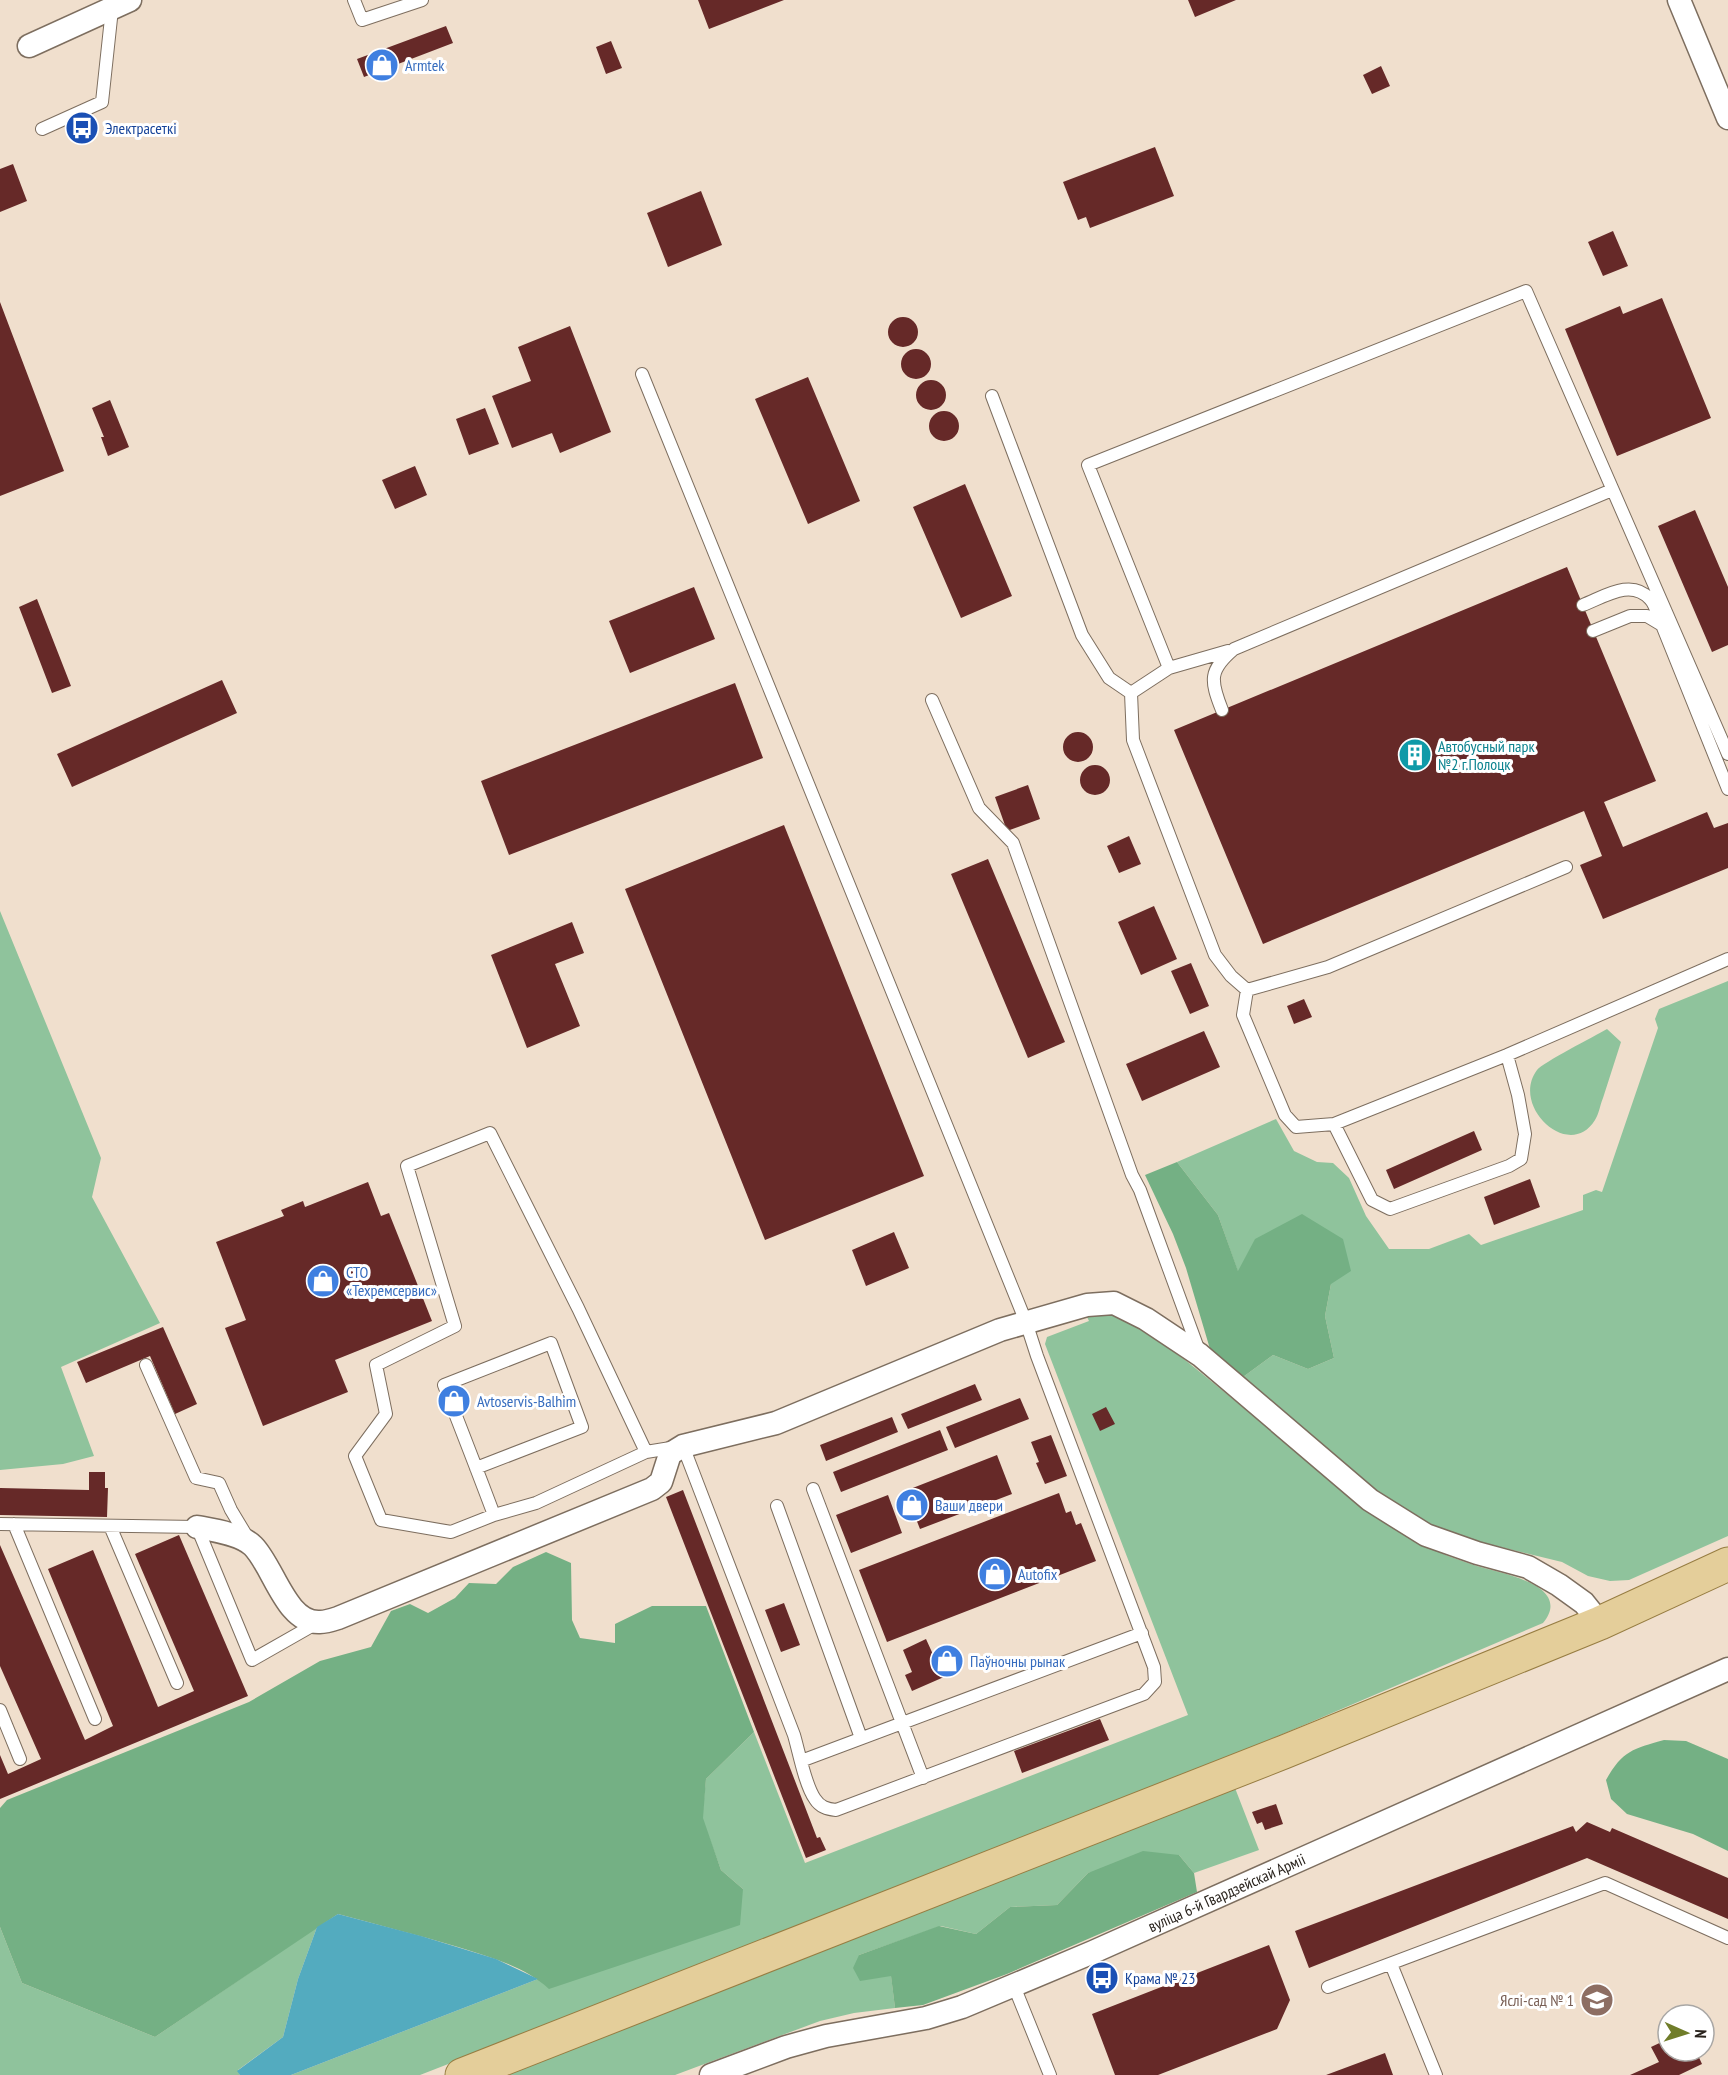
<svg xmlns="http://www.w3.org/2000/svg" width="1728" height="2075" font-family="'PT Sans Narrow',sans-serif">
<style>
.green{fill:#8fc39c}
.forest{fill:#74b084}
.water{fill:#53abbf}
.building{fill:#662928}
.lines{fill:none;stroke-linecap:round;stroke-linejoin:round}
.service-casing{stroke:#7d6e5f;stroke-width:14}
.minor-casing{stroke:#7d6e5f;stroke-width:25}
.primary-casing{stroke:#977d42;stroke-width:35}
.service{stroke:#fff;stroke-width:12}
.minor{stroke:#fff;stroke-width:22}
.primary{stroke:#e4ce9a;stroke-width:33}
.labels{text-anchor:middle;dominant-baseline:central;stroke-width:6;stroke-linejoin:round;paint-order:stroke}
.shop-label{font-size:16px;fill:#366cbe;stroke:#fff;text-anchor:start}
.transit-label{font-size:16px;fill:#164399;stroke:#fff;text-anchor:start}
.culture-label{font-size:16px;fill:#0d838f;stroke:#fff;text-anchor:start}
.street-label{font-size:16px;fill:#29231d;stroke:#fff}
.education-label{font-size:16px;fill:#785e54;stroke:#fff;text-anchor:end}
</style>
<rect width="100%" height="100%" fill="#f0dfcd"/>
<path class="green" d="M0 911 101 1158 92 1197 160 1323 61 1367 94 1456 63 1464 0 1470Z
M1728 981V1536L1629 1580 1610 1581 1588 1576 1562 1562 1480 1542 1432 1525 1377 1491 1243 1377 1273 1355 1308 1369 1334 1358 1325 1316 1331 1284 1238 1272 1218 1215 1177 1162 1276 1119 1294 1151 1317 1162 1333 1163 1349 1178 1366 1216 1389 1249H1429L1469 1234 1481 1245 1583 1210V1195L1596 1190 1602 1192 1658 1028 1655 1019 1659 1009Z
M1607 1029 1621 1042C1615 1061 1609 1079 1603 1098 1600 1105 1599 1114 1595 1120 1569 1162 1510 1106 1537 1070 1542 1063 1595 1036 1607 1029Z
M1110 1311C1153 1333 1191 1364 1228 1395 1259 1421 1291 1447 1322 1473 1353 1499 1386 1526 1422 1544 1438 1553 1459 1560 1477 1566 1500 1573 1574 1585 1543 1623L1250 1748 826 1917 420 2075H291L538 1979 743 1889 721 1870 702 1818 706 1779 754 1732 805 1863 1188 1715 1045 1344 1047 1337 1089 1321 1085 1313Z
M1235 1788 1259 1850 1194 1873 1179 1855 1088 1873 1057 1905 1010 1907 976 1934 941 1926 859 1955 891 1975 895 2008 854 2013 820 2021 675 2075H506Z
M0 1927 22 1983 155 2037 317 1927 298 1979 283 2037 238 2070 240 2075H0Z"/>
<path class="forest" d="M1177 1162 1218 1215 1238 1271 1255 1239 1302 1214 1343 1239 1351 1271 1331 1284 1325 1316 1334 1358 1308 1369 1273 1355 1243 1377 1210 1349 1186 1268 1173 1234 1145 1175Z
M546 1552 571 1563 572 1620 580 1638 615 1643V1624L652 1606H706L754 1732 706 1779 703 1818 721 1870 743 1889 740 1925 549 1989C525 1966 489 1957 458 1947 418 1935 378 1925 338 1914L155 2037 22 1983 0 1927V1808L7 1800 249 1702 320 1661 371 1647 391 1611 410 1604 428 1613 455 1598 469 1583 496 1584 513 1567Z
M1664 1740 1686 1741 1728 1759V1851L1693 1834 1627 1814 1611 1799 1606 1780C1623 1750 1633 1749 1664 1740Z
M1143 1851 1179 1855 1194 1873 1197 1892 1007 1974 923 2005 895 2008 891 1976 860 1981 853 1968 859 1955 939 1926 976 1934 1010 1907 1057 1905 1088 1873Z"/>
<path class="water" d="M338 1914 421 1936 496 1959 538 1979 291 2075H240L237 2071 283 2037 298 1979 317 1927Z"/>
<path class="building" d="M698 0H784L709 29Z
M1188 0H1236L1195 17Z
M446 26 453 43 364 77 357 59Z
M611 41 622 68 606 74 596 47Z
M1381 66 1390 86 1372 94 1363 75Z
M1155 147 1174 196 1090 228 1086 217 1078 220 1063 182Z
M13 164 27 201 0 212V169Z
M701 191 722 245 668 267 647 213Z
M1613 231 1628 266 1603 276 1588 242Z
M1662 298 1711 418 1617 456 1565 329 1620 306 1623 314Z
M0 302 64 471 0 496Z
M888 332a15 15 0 1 1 30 0a15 15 0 1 1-30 0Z
M570 326 611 432 560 453 552 433 512 448 492 396 531 381 518 347Z
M901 364a15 15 0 1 1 30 0a15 15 0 1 1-30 0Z
M808 377 860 501 808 524 755 399Z
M916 395a15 15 0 1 1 30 0a15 15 0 1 1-30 0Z
M110 400 129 447 108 456 101 437H104L92 408Z
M485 408 499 444 469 455 456 419Z
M929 426a15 15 0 1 1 30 0a15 15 0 1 1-30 0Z
M415 466 427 495 395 509 382 480Z
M965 484 1012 596 961 618 913 507Z
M1695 510 1728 587V645L1712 652 1658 526Z
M1567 567 1656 781 1604 802 1623 847 1707 812 1714 828 1728 823V868L1603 919 1580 865 1602 856 1584 811 1263 944 1174 730Z
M694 587 715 639 630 673 609 621Z
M37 599 71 686 52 693 19 607Z
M222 680 237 713 72 787 57 754Z
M735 683 763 758 509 855 481 781Z
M1063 747a15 15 0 1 1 30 0a15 15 0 1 1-30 0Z
M1080 780a15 15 0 1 1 30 0a15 15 0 1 1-30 0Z
M1028 785 1040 819 1007 831 995 797Z
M784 825 924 1176 765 1240 625 889Z
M1129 836 1141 864 1119 873 1107 846Z
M988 859 1065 1042 1028 1058 951 874Z
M1154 906 1177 959 1141 975 1118 922Z
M572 922 584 953 555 964 580 1026 527 1048 491 955Z
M1191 963 1209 1006 1190 1014 1171 971Z
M1304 999 1312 1017 1294 1024 1287 1006Z
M1204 1031 1220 1067 1142 1101 1126 1064Z
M1474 1131 1482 1150 1394 1189 1386 1170Z
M1530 1179 1540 1207 1494 1225 1484 1197Z
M368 1182 381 1216 389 1213 432 1321 335 1360 348 1392 263 1426 225 1328 246 1320 216 1242 284 1216 281 1210 303 1201 305 1207Z
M894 1232 909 1268 866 1286 852 1250Z
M163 1327 197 1404 175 1414 150 1356 86 1383 77 1362Z
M975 1384 982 1400 908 1429 901 1414Z
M1020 1398 1029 1419 955 1448 946 1427Z
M1106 1407 1115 1424 1100 1431 1092 1414Z
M892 1417 898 1432 826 1461 820 1445Z
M940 1430 948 1450 841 1492 833 1472Z
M1051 1435 1067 1476 1045 1484 1036 1463 1039 1462 1031 1442Z
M997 1455 1012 1494 920 1529 905 1491Z
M89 1472H105V1488H108L107 1517 0 1515V1488L89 1490Z
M683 1490 817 1838 820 1837 826 1850 806 1858 666 1497Z
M1059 1493 1066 1513 1071 1511 1076 1525 1081 1523 1096 1561 887 1642 859 1570Z
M888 1495 902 1533 851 1553 836 1515Z
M179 1535 248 1696 0 1799V1755L8 1774 41 1759 0 1666V1545L85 1740 113 1726 48 1569 93 1550 158 1707 194 1691 135 1554Z
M784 1603 800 1645 781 1652 765 1610Z
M926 1639 936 1661 953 1654 960 1670 912 1691 905 1675 912 1672 903 1650Z
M1100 1719 1109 1740 1022 1773 1014 1751Z
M1276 1804 1283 1824 1265 1830 1262 1822 1257 1824 1252 1812Z
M1587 1822 1610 1832 1612 1828 1728 1878V1919L1587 1858 1309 1968 1295 1931 1573 1826 1576 1832Z
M1269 1945 1290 2000 1277 2029 1158 2075H1115L1092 2014Z
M1668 2039V2051H1696L1702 2064 1679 2075H1630L1659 2062 1651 2047Z
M1385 2053 1393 2075H1326Z"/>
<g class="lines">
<g class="service-casing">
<path id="service" d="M354 0 362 20 422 0
M42 129 102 102 112 9
M642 374 1026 1322 1037 1356 1154 1667 1155 1682 1144 1694 836 1810C827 1809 820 1807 815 1799 805 1785 799 1752 794 1735L683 1446 646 1452 536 1503 494 1515 451 1532 381 1520 355 1456 386 1414 376 1365 455 1326 407 1166 490 1133 578 1308 646 1452
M992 396 1082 635 1109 678 1131 693 1133 740 1215 955 1231 976 1247 990 1243 1015 1285 1115 1296 1127 1334 1124 1507 1055 1728 959
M1583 605C1604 597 1631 578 1650 599 1656 605 1658 617 1662 625
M1593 631 1630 616H1647L1662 625 1728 789
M1169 668 1088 465 1526 291 1728 754
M1131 693 1169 668 1228 651
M932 700 979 808 1013 843 1132 1175 1140 1190 1199 1351
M1222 710C1210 680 1209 670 1234 649L1612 490
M1247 990 1328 967 1566 867
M1334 1124 1372 1200 1390 1209 1509 1166 1521 1159 1525 1134 1518 1095 1507 1055
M146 1365 196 1478 219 1483 231 1510 249 1540
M476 1468 582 1427 551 1343 444 1385C461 1429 478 1472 494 1515
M813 1489 923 1778
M777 1506 861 1738
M0 1524 197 1527 252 1660 317 1623
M14 1524 95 1719
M110 1526 177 1683
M0 1710 20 1759
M801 1761 1142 1633
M1391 1964 1436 2075
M1014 1986 1050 2075
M1328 1987 1605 1883 1728 1938"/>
</g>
<g class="minor-casing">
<g id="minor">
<path d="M1679 0 1728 118"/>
<path d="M29 46 130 0"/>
<path d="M197 1527C213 1530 241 1534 253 1546 274 1567 286 1624 320 1622 326 1622 332 1620 338 1618L652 1489 661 1482 670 1454 683 1446 776 1423 1000 1330 1087 1305 1114 1303 1146 1319 1200 1355 1370 1500 1426 1535 1477 1553 1528 1567 1559 1585 1584 1603 1600 1623"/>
<path id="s1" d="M711 2075 786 2047 826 2036 926 2018 962 2007 1093 1952 1728 1669"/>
</g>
</g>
<g class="primary-casing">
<path id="primary" d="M462 2075 1284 1752 1600 1623 1728 1564"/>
</g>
<use href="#service" class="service"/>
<use href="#minor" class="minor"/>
<use href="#primary" class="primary"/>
</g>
<defs>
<g id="shop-disc" transform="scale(1.725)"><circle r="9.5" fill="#3f7fe0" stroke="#fff"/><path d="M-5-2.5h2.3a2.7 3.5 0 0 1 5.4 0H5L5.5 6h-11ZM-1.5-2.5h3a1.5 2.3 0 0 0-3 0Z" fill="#fff"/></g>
<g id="bus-disc" transform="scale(1.725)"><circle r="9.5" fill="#1a4fb4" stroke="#fff"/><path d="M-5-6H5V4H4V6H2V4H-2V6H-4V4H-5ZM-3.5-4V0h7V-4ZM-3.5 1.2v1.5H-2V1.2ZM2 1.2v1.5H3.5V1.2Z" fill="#fff"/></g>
<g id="building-disc" transform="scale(1.725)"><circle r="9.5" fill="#0f9aa8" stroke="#fff"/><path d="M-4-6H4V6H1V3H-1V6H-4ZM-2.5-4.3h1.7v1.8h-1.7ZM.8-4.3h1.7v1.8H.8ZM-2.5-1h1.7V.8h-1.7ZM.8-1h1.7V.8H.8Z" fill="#fff"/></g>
<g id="school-disc" transform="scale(1.725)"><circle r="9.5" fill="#8d6e63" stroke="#fff"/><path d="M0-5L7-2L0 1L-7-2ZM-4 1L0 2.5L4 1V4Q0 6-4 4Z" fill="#fff"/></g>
</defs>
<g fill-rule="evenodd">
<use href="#shop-disc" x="382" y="65"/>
<use href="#bus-disc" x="82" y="128"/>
<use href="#building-disc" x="1415" y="755"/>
<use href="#shop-disc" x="323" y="1281"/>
<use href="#shop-disc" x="454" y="1401"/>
<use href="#shop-disc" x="912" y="1505"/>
<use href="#shop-disc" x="995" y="1574"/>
<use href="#shop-disc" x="947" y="1661"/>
<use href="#bus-disc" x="1102" y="1978"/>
<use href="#school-disc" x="1597" y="2000"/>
</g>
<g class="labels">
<g class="shop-label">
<text x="405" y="65">Armtek</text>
<text x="346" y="1272">СТО<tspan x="346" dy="18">«Техремсервис»</tspan></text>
<text x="477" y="1401">Avtoservis-Balhim</text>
<text x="935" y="1505">Ваши двери</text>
<text x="1018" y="1574">Autofix</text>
<text x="970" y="1661">Паўночны рынак</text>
</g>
<g class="transit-label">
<text x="105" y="128">Электрасеткі</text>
<text x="1125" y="1978">Крама № 23</text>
</g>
<g class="culture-label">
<text x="1438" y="746">Автобусный парк<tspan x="1438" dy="18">№2 г.Полоцк</tspan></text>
</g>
<g class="street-label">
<text stroke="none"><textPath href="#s1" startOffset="549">вуліца 6-й Гвардзейскай Арміі</textPath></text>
</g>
<g class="education-label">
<text x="1574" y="2000">Яслі-сад № 1</text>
</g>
</g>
<g transform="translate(1686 2033) rotate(93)"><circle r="28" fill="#ffffff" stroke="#a9a7a5" stroke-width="1.5"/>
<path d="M0-4.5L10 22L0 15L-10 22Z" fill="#707d2a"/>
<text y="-9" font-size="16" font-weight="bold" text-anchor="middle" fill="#29231d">N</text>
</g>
</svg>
